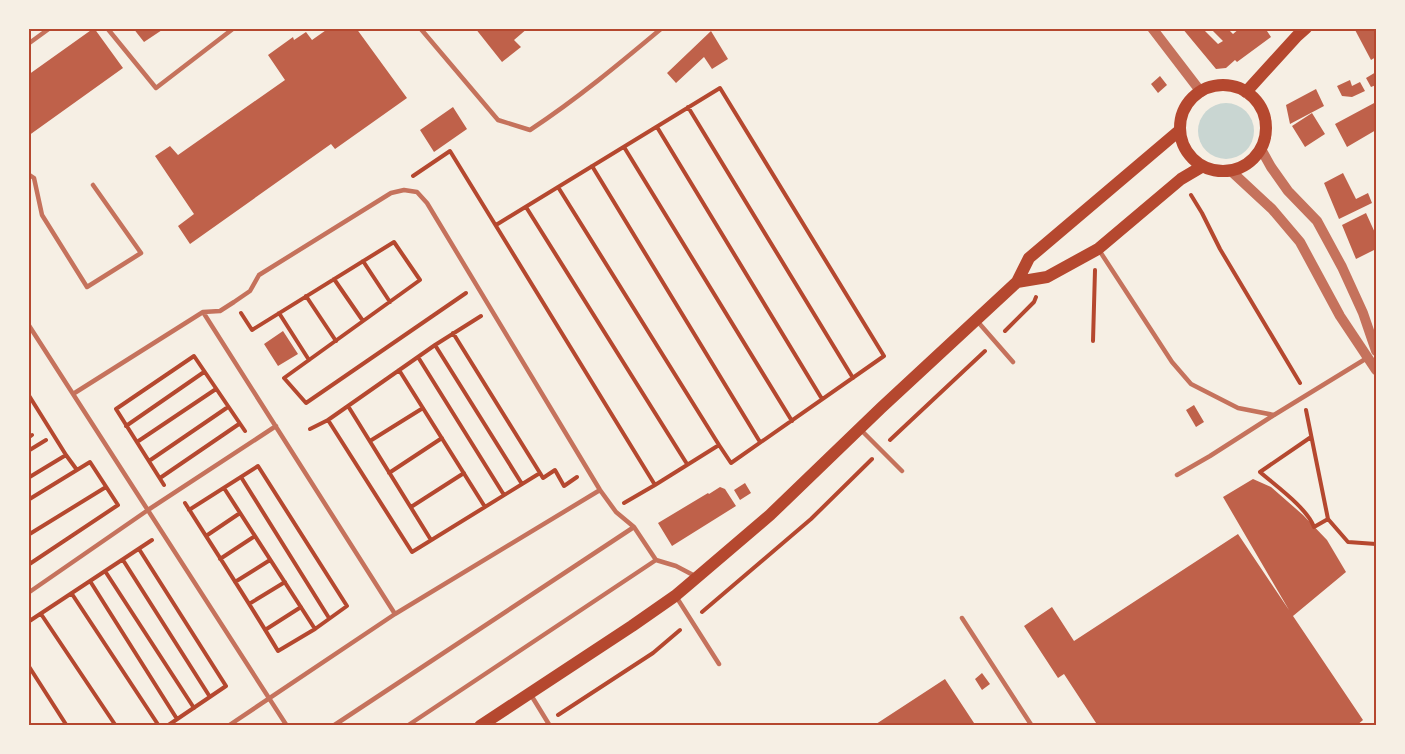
<svg xmlns="http://www.w3.org/2000/svg" width="1405" height="754" font-family="'PT Sans',sans-serif">
  <style>
    .water { fill: #c9d6d2 }
    .building { fill: #bf614a }
    .lines { fill: none; stroke-linecap: round; stroke-linejoin: round }
    .path { stroke: #b5482f; stroke-width: 4 }
    .service { stroke: #c5725c; stroke-width: 4.5 }
    .tertiary { stroke: #c5725c; stroke-width: 10 }
    .secondary { stroke: #b5482f; stroke-width: 12 }
    .neatline { fill: none; stroke: #b5482f; stroke-width: 2 }
  </style>
  <rect width="100%" height="100%" fill="#f6efe4"/>
  <path class="water" d="M1198 131a28 28 0 1 1 56 0a28 28 0 1 1-56 0Z"/>
  <path class="building" d="M94,28L123,68L28,136V75Z
    M133,28H165L144,42Z
    M329,28H356L407,98L335,149L331,144L190,244L178,226L194,214L155,156L170,146L178,155L285,80L268,55L293,37L294,40L306,32L312,40Z
    M475,28H528L514,40L521,47L502,62Z
    M1182,28H1202L1218,44L1223,41L1212,30L1213,28H1227L1233,34L1240,28H1265L1271,37L1237,62L1235,60L1226,68L1216,69Z
    M1354,28H1376V57L1371,60Z
    M711,31L728,59L712,69L704,57L676,83L667,73Z
    M1376,72V85L1371,87L1366,78Z
    M1160,76L1167,85L1158,93L1151,84Z
    M1350,80L1352,86L1360,82L1365,91L1352,97L1342,96L1337,86Z
    M1316,89L1324,106L1290,124L1286,105Z
    M1376,102V130L1347,147L1335,124Z
    M453,107L467,129L434,152L420,130Z
    M1312,113L1325,134L1305,147L1292,126Z
    M1343,173L1356,199L1368,193L1372,203L1339,219L1324,183Z
    M1366,213L1376,235V249L1356,259L1342,225Z
    M283,331L298,354L278,366L264,344Z
    M1194,405L1204,422L1196,427L1186,410Z
    M1253,479L1271,487L1303,515L1327,540L1346,572L1293,616L1363,720L1356,726H1098L1064,674L1058,678L1024,626L1052,607L1074,641L1238,534L1289,610L1223,497Z
    M745,483L751,493L740,500L734,490Z
    M720,487L725,489L736,506L672,546L658,523L708,493L709,494Z
    M982,673L990,684L982,690L975,679Z
    M945,679L976,726H873Z"/>
  <g class="lines">
    <path class="path" d="M688,107L853,378
      M657,127L822,399
      M624,147L792,421
      M592,166L760,442
      M413,176L450,151L655,485L719,445L731,463L884,356L720,88L496,225
      M558,187L719,445
      M1191,195L1202,213L1220,249L1300,383
      M526,207L687,464
      M363,261L390,302
      M334,279L363,321
      M306,296L336,341
      M241,313L252,330L394,242L420,280L284,378L306,403L466,293
      M279,313L309,360
      M1005,331L1034,302L1036,297
      M453,333L540,473L412,552L328,420L435,345L481,316
      M1093,341L1095,270
      M435,345L522,484
      M418,357L504,495
      M399,370L485,507
      M28,394L66,455L28,478
      M348,406L431,540
      M1306,410L1328,519L1348,542L1376,544
      M126,426L204,372
      M310,429L328,420
      M1311,437L1260,472C1276,486 1307,508 1314,527L1328,519
      M28,438L32,435
      M890,440L985,351
      M370,441L423,408
      M137,442L216,389
      M28,451L46,440
      M66,455L77,470
      M149,461L228,407
      M389,473L442,438
      M540,473L543,478L555,470L564,486L577,477
      M241,477L329,618
      M160,478L239,424
      M164,485L116,409L194,356L245,431
      M224,488L315,629
      M28,500L90,462L118,505L28,565
      M185,503C216,552 248,601 278,651L315,629L347,606L258,466L189,510
      M624,503L655,485
      M411,507L464,473
      M28,535L106,487
      M206,536L240,513
      M139,549L226,686L167,726
      M220,559L255,536
      M123,560L210,697
      M105,571L194,708
      M90,581L177,719
      M235,582L270,560
      M72,594L159,726
      M249,604L285,582
      M702,612L811,519L872,459
      M41,614L116,726
      M28,622L152,540
      M265,630L301,607
      M28,665L67,726
      M558,715L653,653L680,630"/>
    <path class="service" d="M107,28L156,88L234,28
      M420,28L498,120L530,130C577,99 619,64 662,28
      M28,44L50,28
      M28,174L34,178L42,215L87,287L141,253L93,185
      M1099,250L1172,362L1191,384L1238,408L1274,415
      M203,312L395,614
      M978,322L1013,362
      M28,324L73,394L203,312L220,311L234,302L250,291L259,275L391,193L404,190L417,192L427,203L600,490L616,512L634,527L656,560
      M73,394L287,726
      M861,430L902,471
      M1177,475L1210,456L1274,415L1367,358
      M656,560L676,566L695,576
      M28,593L148,510L276,426
      M677,598L719,664
      M962,618L1032,726
      M531,695L550,726
      M228,726L395,614L600,490
      M333,726L634,527
      M407,726L656,560"/>
    <path class="tertiary" d="M1152,28L1201,92
      M1261,149L1271,167L1288,191L1317,221L1342,267L1363,313L1376,351
      M1231,171L1272,209L1300,242L1340,316L1376,370"/>
    <path class="secondary" d="M1180 128a43 43 0 1 1 86 0a43 43 0 1 1-86 0Z
      M1246,92L1297,36L1306,28
      M1017,282L1047,277L1098,249L1181,179L1203,166
      M480,726L632,626L675,596L688,585L770,515L881,408L1017,282L1029,258L1180,130"/>
  </g>
  <rect width="1405" height="754" fill="none" stroke="#f6efe4" stroke-width="60"/>
  <rect x="30" y="30" width="1345" height="694" class="neatline"/>
</svg>
